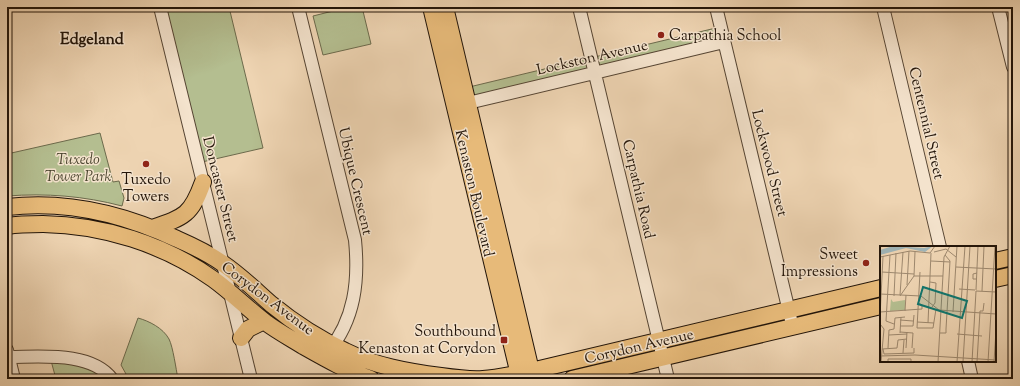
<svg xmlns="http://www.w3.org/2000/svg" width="1020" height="386" font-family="'Sorts Mill Goudy',serif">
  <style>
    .green { fill: #b4be90; stroke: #6c6a4c }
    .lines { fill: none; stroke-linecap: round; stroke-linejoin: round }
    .minor-casing { stroke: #564533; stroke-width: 14 }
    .major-casing { stroke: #231509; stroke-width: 18 }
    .minor { stroke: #f4e3cd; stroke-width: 12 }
    .major { stroke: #e7ba79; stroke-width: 16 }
    .poi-dot { fill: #8f2418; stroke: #f4e3cd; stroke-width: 1.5 }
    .labels { text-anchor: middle; stroke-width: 3; stroke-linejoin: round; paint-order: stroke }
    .poi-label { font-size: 15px; fill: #231509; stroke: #f4e3cd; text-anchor: end }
    .street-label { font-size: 15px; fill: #231509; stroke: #f4e3cd }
    .park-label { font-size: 15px; font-style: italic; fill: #4e4832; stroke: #f4e3cd }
    .neighbourhood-label { font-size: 16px; font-weight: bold; fill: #231509; stroke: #f4e3cd }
    .inset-road { fill: none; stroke: #9d886e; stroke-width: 1 }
    .view { fill: #0f766e; fill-opacity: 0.15; stroke: #0f766e; stroke-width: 2 }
    .inset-edge { fill: none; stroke: #231509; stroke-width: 2 }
  </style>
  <rect width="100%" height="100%" fill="#eed4b2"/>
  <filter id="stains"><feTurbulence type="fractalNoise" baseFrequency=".005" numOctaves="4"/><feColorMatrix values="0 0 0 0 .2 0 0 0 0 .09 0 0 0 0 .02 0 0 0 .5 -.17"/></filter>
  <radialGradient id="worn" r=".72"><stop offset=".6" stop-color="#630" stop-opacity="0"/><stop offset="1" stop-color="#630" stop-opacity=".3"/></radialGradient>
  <path class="green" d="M165,7H229L263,148L202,162Z
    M349,7H362L371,44L323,55L313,16Z
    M720,27L724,42L468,103L465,88Z
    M100,133L113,182L119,181L124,198L122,206C84,196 46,193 7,196V154Z
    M138,318C149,321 163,328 169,339C173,347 176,369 178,379H127L126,374L121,365Z
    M50,357H61L112,379H56Z"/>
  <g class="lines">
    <g class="minor-casing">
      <path id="minor" d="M160,7L251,379
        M298,7L355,240C359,281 355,319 328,352
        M579,7L668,379
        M716,7L793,328
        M883,7L940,247
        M998,7L1013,67
        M468,103L724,42
        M7,350L14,379
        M9,357C40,357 91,351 112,379
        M968,361L972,379"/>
    </g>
    <g class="major-casing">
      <path id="major" d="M431,7L520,379
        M445,7L533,379
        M7,207C66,200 124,214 177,239C193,246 208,253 222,263C240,275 255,290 271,304C293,322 319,339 345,351C375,366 408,372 441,376C455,378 469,380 483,379C499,378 515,374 531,371L881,288
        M7,226C19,224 31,224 43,224C103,225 164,244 213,279C231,292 247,308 265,322C277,331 290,338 303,346C326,359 347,371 371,379
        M152,228C185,217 191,215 203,182
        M995,261L1013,257
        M995,279L1013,275
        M241,338L248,329L264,321
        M572,379L881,306"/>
    </g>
    <use href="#minor" class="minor"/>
    <use href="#major" class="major"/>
  </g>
  <g class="poi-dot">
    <circle cx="661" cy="35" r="4"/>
    <circle cx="146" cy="164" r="4"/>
    <circle cx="866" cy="263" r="4"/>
    <rect x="500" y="336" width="8" height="8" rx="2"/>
  </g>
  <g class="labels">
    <g class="poi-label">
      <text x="669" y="40" text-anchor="start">Carpathia School</text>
      <text x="146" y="184" text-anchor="middle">Tuxedo<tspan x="146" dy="17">Towers</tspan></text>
      <text x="858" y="259">Sweet<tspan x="858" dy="17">Impressions</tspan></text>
      <text x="496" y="336">Southbound<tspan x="496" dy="17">Kenaston at Corydon</tspan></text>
    </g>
    <g class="street-label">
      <text transform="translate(592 57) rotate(-13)" y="5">Lockston Avenue</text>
      <text transform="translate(927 123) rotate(77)" y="5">Centennial Street</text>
      <text transform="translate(770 163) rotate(76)" y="5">Lockwood Street</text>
      <text transform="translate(356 181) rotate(77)" y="5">Ubique Crescent</text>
      <text transform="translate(221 189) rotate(76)" y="5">Doncaster Street</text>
      <text transform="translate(639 189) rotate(77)" y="5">Carpathia Road</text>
      <text transform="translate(475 193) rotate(77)" y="5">Kenaston Boulevard</text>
      <text transform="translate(268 298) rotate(37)" y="5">Corydon Avenue</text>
      <text transform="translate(639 346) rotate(-13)" y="5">Corydon Avenue</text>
    </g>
    <g class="park-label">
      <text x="78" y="164">Tuxedo<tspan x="78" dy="17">Tower Park</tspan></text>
    </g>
    <g class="neighbourhood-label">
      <text x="92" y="44">Edgeland</text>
    </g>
  </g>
  <g transform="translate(880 246)">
    <rect width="116" height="116" fill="#eed4b2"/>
    <path d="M11,53L13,56L25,54V64L10,65Z" fill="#b4be90"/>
    <path d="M13,0L44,2L53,0L45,6L26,2L0,9V4Z" fill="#9fb5b8"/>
    <path class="inset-road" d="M54,6L66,3L76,11M10,9L6,75L14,78M0,11L30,5L50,7L55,0M51,15L70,16M76,21L116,23M2,26L34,28M40,26L37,82H53L56,63M34,30L35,6M96,33H93V28L97,27M50,36L56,37L55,57L52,61M27,39L29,5M79,43L95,44M96,44L98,0M96,45L116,46M102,45L104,0M0,48L41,50L59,64L116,68M20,49L23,6M14,50L16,7M20,50L34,30H63M25,65L26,49M0,66L42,63V59L38,57M73,66L77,0M0,71L3,10M20,74L33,75M37,76L54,77M48,77L51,7M0,78L4,83L1,116M20,80H33L34,69M20,86L33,87L32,102M20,87L21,71M60,87H66V83L70,15L65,9M77,88L102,90M9,89L27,88M8,102L9,84L14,83L15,72L25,71M26,102L27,86M2,103L17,102L18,94L27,93M3,103L4,108L34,107V102M23,107L24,94M0,110L35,109L116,114M8,116V113H31V116M58,116L64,11L70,0M77,116L85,0M83,116L90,0M92,116L96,45M97,116L100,65H103L104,57M108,116L115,0M114,116L116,84"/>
    <path class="view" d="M43,41L87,55L82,72L38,58Z"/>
    <rect width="116" height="116" class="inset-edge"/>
  </g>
  <rect width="1020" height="386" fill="none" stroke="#eed4b2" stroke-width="24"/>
  <rect x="8" y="8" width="1004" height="370" fill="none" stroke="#231509" stroke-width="2"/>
  <rect x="12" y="12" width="996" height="362" fill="none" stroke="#231509"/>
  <rect width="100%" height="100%" filter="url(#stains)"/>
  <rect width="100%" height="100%" fill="url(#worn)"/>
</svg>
